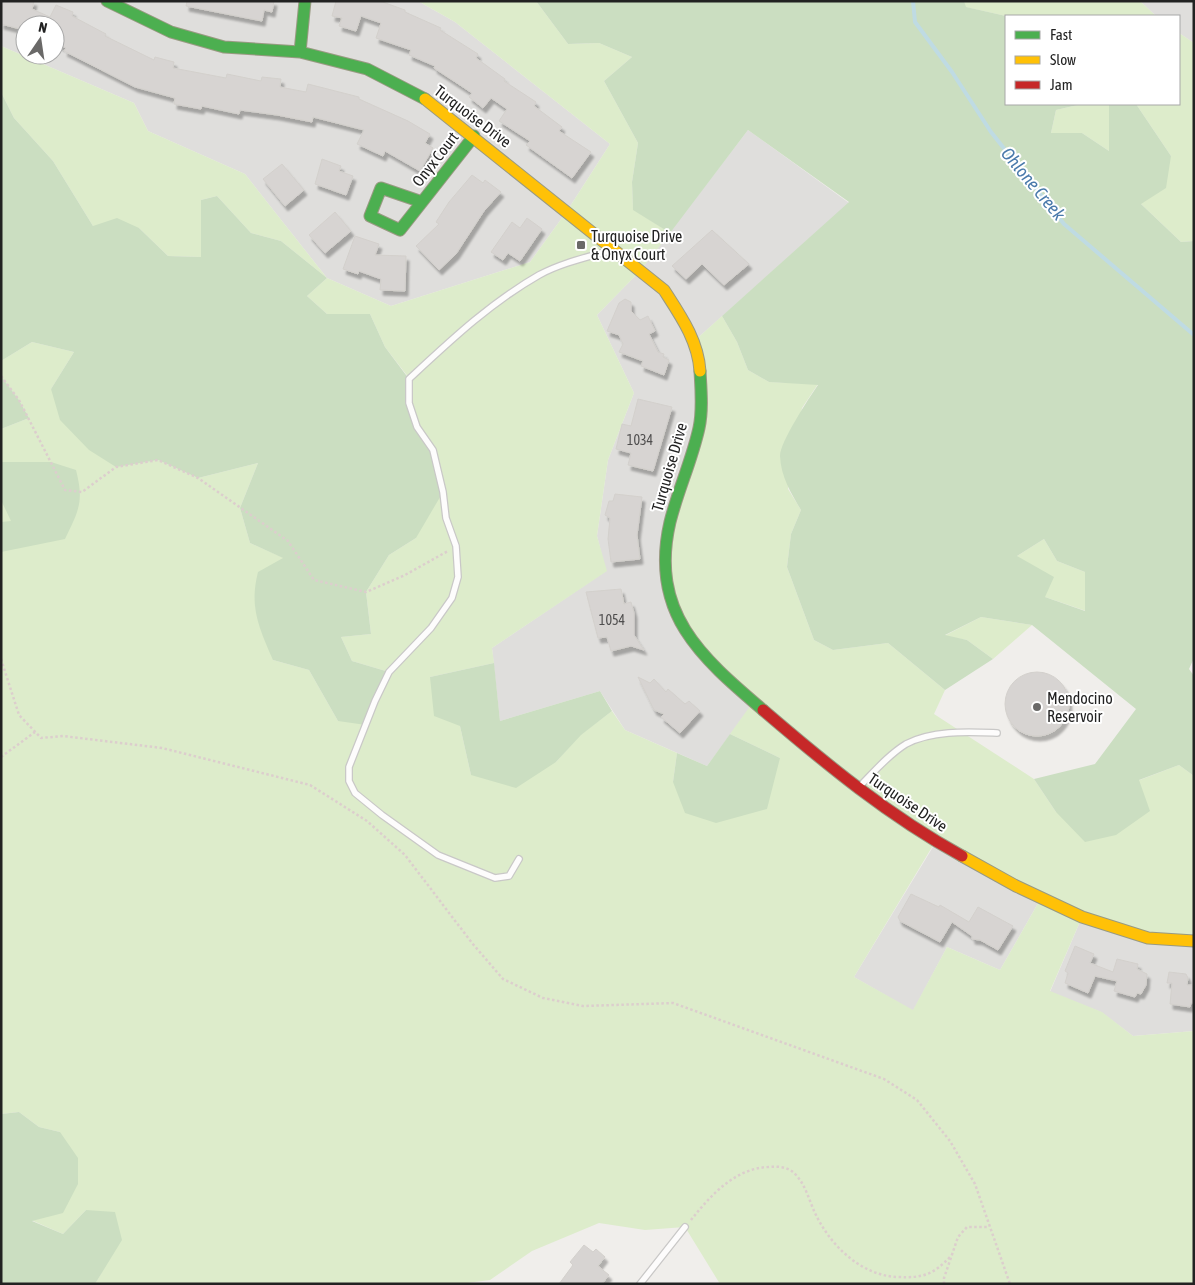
<svg xmlns="http://www.w3.org/2000/svg" width="1195" height="1285" font-family="'Asap Condensed',sans-serif">
  <style>
    .residential { fill: #dfdedc; fill-rule: evenodd }
    .grass { fill: #ddeccb; fill-rule: evenodd }
    .forest { fill: #cbdec1; fill-rule: evenodd }
    .lines { fill: none; stroke-linecap: round; stroke-linejoin: round }
    .stream { stroke: #bfdbe3; stroke-width: 4 }
    .building { fill: #d7d4d2; stroke: #d3d0cc; filter: url(#shadow) }
    .lane-casing { stroke: #c9c8c7; stroke-width: 8 }
    .fast-casing { stroke: #999a82; stroke-width: 13 }
    .slow-casing { stroke: #999a82; stroke-width: 13 }
    .jam-casing { stroke: #999a82; stroke-width: 13 }
    .path { stroke: #dccecd; stroke-width: 2.5; stroke-dasharray: 2.5 2.5; stroke-linecap: butt }
    .lane { stroke: #fdfcfc; stroke-width: 5.5 }
    .fast { stroke: #4caf50; stroke-width: 11 }
    .slow { stroke: #ffc107; stroke-width: 11 }
    .jam { stroke: #c62828; stroke-width: 11 }
    .poi-dot { fill: #6a6968; stroke: #fff; stroke-width: 2 }
    .labels { text-anchor: middle; stroke-width: 4; stroke-linejoin: round; paint-order: stroke }
    .number-label { font-size: 14px; fill: #4f4e4e }
    .street-label { font-size: 16px; fill: #222; stroke: #fff }
    .poi-label { font-size: 16px; fill: #222; stroke: #fff; text-anchor: start }
    .water-label { font-size: 18px; font-style: italic; fill: #4a7aab; stroke: #fff }
  </style>
  <defs>
    <filter id="shadow"><feDropShadow dx="3" dy="5" stdDeviation="1" flood-color="#0004"/></filter>
  </defs>
  <rect width="100%" height="100%" fill="#f0eeeb"/>
  <path class="residential" d="M1,1H418L455,22L610,144L567,211L530,262L391,306L327,278L245,174L148,131L134,103L1,46ZM25,25H55V55H25Z
    M1140,1H1194V43L1179,33V16H1156Z
    M748,130L849,203L692,343L754,702L707,766L625,730L600,691L500,721L492,648L606,571L597,536L608,460L634,393L597,315L640,271Z
    M936,842L1041,898L1000,970L947,947L913,1011L854,977Z
    M1082,917L1194,941V1031L1133,1036L1101,1012L1050,992Z"/>
  <path class="grass" d="M418,1H536L568,44L599,43L632,57L604,81L638,143L632,182L633,209L670,233L640,271L597,315L634,393L608,460L597,536L607,571L492,648L494,663L430,677L460,726L471,775L556,762L580,735L612,711L625,730L677,753L673,782L780,758L730,734L753,702L687,635L665,560L699,427L692,343L722,316L737,342L748,370L769,382L818,384L802,408L788,489L801,510L791,534L787,567L814,640L833,650L888,643L945,690L934,714L1034,779L1056,812L1179,765L1194,776V941L1082,917L1050,991L1102,1012L1133,1036L1194,1031V1284H720L685,1227L645,1230L599,1223L532,1251L490,1280L459,1284H95L102,1272L86,1210L63,1234L31,1220L60,1132L39,1127L19,1112L1,1114V429L29,418L19,400L1,376V361L32,342L74,352L51,389L116,466L158,460L198,478L258,463L240,508L250,543L284,558L273,660L309,670L338,721L389,672L352,661L341,637L371,634L366,592L389,555L416,538L417,427L409,403V378L385,347L370,314H327L307,296L327,278L281,241L251,233L217,196L201,200V257L168,256L139,228L93,226L53,161L14,118L1,92V46L134,103L148,131L245,174L327,278L391,306L530,262L567,211L610,144L455,22ZM935,842L1041,898L1000,970L947,947L913,1010L854,977Z
    M964,1H1140L1156,16H1006L965,7Z
    M1179,33L1194,43V241L1181,242L1140,203L1171,156L1136,104H1179Z
    M1082,104H1109V151L1082,133H1051L1056,110Z
    M1044,539L1057,561L1085,572L1086,611L1045,597L1017,556Z
    M981,617L1032,625L993,659L967,640L944,636Z"/>
  <path class="forest" d="M536,1H964L966,7L1006,16V104H1082L1056,110L1051,133H1082L1109,151V104H1136L1171,156L1166,188L1141,204L1181,242L1194,241V658L1189,669L1194,676V776L1179,765L1139,780L1150,811L1116,835L1085,842L1056,812L1034,779L1095,764L1136,709L1032,625L981,617L945,635L967,640L993,659L945,690L888,643L833,650L814,640L787,567L791,534L801,510C791,493 781,477 780,456C780,442 809,398 818,385L769,382L748,370L737,342L722,316L849,202L748,130L670,233L633,210L632,182L638,143L604,81L632,57L599,43L568,44ZM1044,539L1057,561L1085,572V611L1045,597L1054,577L1017,556Z
    M1,92L14,118L53,161L93,226L117,218L139,228L168,256L201,257V200L217,196L251,233L281,241L327,278L307,296L327,314H370L385,347L409,379V403L417,427L433,450L443,492L416,538L389,555L366,592L371,634L341,637L352,661L389,672L366,725L338,721L309,670L273,660C259,628 249,607 258,572L283,558L250,543L240,508L258,463L198,478L158,460L116,467L89,450L60,420L51,389L74,352L32,342L1,361Z
    M1,376L19,400L29,418L1,429Z
    M1,462H51L76,470C84,502 79,510 65,539L1,552V522L11,521L1,500Z
    M494,663L500,721L600,691L612,711L581,735L556,762L516,788L471,775L460,726L434,716L430,677Z
    M730,734L780,758L767,809L716,823L685,813L673,782L677,753L707,766Z
    M19,1112L39,1127L60,1132L78,1158V1184L63,1213L32,1221L63,1234L86,1210L115,1212L122,1240L95,1284H1V1114Z"/>
  <g class="lines">
    <path class="stream" d="M913,1L915,22L952,72L991,132L1064,224L1194,335"/>
  </g>
  <path class="building" d="M3,1H34L32,9L50,17L56,5L73,12L72,16L106,34L105,36L154,60L155,57L174,62L173,68L226,78L227,74L261,81L262,77L281,79L280,87L306,92L308,84L359,97V99L408,121L430,134L425,143L433,148L420,171L385,151L383,156L357,144L364,130L313,117L312,122L277,115L240,110L239,114L202,106L201,109L174,104L175,98L135,87L64,51L66,48L55,43V25H25L24,30L1,24Z
    M187,1H274L272,12L264,10L262,21L186,6Z
    M336,1H380L405,10V12L441,28L440,30L478,54L476,58L505,79L504,81L536,102L534,106L562,127L559,131L591,152L572,178L526,145L530,141L499,121L507,109L491,98L483,108L469,97L472,93L434,68L435,66L409,55L411,50L376,38L381,23L361,16L356,31L339,26L342,18L332,16Z
    M322,159L341,166L339,171L353,176L346,195L315,184Z
    M282,164L304,190L285,206L263,179Z
    M472,175L483,183L485,180L501,192L484,211L456,254L439,270L416,246L439,224L436,222L449,202Z
    M335,212L351,231L325,253L309,235Z
    M527,218L542,229L520,261L508,253L503,260L491,252L512,222L520,228Z
    M712,230L749,264L724,285L702,264L686,279L672,266Z
    M355,236L379,244L375,255L406,256L405,291L380,290L381,279L359,271L358,274L343,269Z
    M625,299L631,302V311L640,320L648,316L655,331L649,334L658,352L664,354L663,357L669,360L664,375L641,366L643,361L619,352L623,344L619,335L607,331L619,303Z
    M638,399L672,407L653,471L628,465L631,453L616,449L622,424L631,426Z
    M615,494L642,497L637,535L640,559L611,562L608,539L610,518L605,515L609,501H613Z
    M621,589L624,604L631,602L634,613V635L644,650L631,646L611,651L607,637L598,638L586,592Z
    M1005 704a32 32 0 1 1 64 0a32 32 0 1 1-64 0Z
    M638,677L650,683L654,679L666,692L668,689L685,704L689,701L700,711L680,733L661,717L664,714L654,710Z
    M911,894L939,907L940,905L969,922L978,907L1013,926L998,950L980,940L972,939V936L952,922L940,942L900,921L898,917Z
    M1075,946L1094,954L1090,963L1113,972L1117,959L1138,964L1137,969L1147,974L1146,985L1141,994L1137,993L1135,997L1114,991L1117,981L1095,976L1088,993L1065,983L1068,973L1065,971Z
    M1169,972L1186,974L1188,978L1187,985H1194V1003H1191L1190,1007L1170,1004L1172,983H1167Z
    M584,1245L593,1252L596,1249L605,1257L598,1266L609,1275L602,1284H559L573,1265L570,1262Z"/>
  <g class="lines">
    <g class="lane-casing">
      <path id="lane" d="M858,788C873,773 888,755 906,744C933,730 968,732 997,733
        M519,859L509,876L495,878L438,855L382,815L355,793L349,781V767L375,701L389,672L431,628L452,598L458,577L456,546L446,518L443,492L433,450L417,427L409,403V379C450,341 490,303 539,275C561,263 588,257 612,250
        M640,1284L685,1227"/>
    </g>
    <g class="fast-casing">
      <path id="fast" d="M107,1L171,32L224,47L300,52L367,69L425,99
        M300,52L305,1
        M422,202L381,188L370,216L400,230L474,136
        M700,371C701,389 703,410 699,428C692,460 678,490 670,522C649,613 701,657 763,710"/>
    </g>
    <g class="slow-casing">
      <path id="slow" d="M425,99L664,290C680,315 698,340 700,371
        M962,856L1016,886L1082,917L1148,938L1194,941"/>
    </g>
    <g class="jam-casing">
      <path id="jam" d="M763,710C826,764 889,816 962,856"/>
    </g>
    <path class="path" d="M1,376L19,400L65,490L82,492L116,467L158,460L198,478L288,541L314,580L366,592L405,575L448,551
      M1,659L19,715L41,738L63,736L162,748L310,785L367,821L405,855L472,943L503,979L543,998L583,1006L673,1003L884,1079L917,1100L950,1141L975,1184L1010,1284
      M1,757L35,732
      M691,1220C711,1195 735,1168 769,1167C778,1166 788,1167 794,1173C805,1183 809,1200 815,1213C830,1245 861,1276 898,1277C923,1278 933,1275 951,1256
      M944,1284V1278L958,1237L967,1227H989"/>
    <use href="#lane" class="lane"/>
    <use href="#fast" class="fast"/>
    <use href="#slow" class="slow"/>
    <use href="#jam" class="jam"/>
  </g>
  <g class="poi-dot">
    <rect x="576" y="240" width="10" height="10" rx="2.5"/>
    <circle cx="1037" cy="707" r="5"/>
  </g>
  <g class="labels">
    <g class="number-label">
      <text x="640" y="445">1034</text>
      <text x="612" y="625">1054</text>
    </g>
    <g class="street-label">
      <text transform="translate(473 116) rotate(37)" y="6">Turquoise Drive</text>
      <text transform="translate(435 159) rotate(-52)" y="6">Onyx Court</text>
      <text transform="translate(669 467) rotate(-74)" y="6">Turquoise Drive</text>
      <text transform="translate(908 802) rotate(34)" y="6">Turquoise Drive</text>
    </g>
    <g class="poi-label">
      <text x="591" y="242">Turquoise Drive<tspan x="591" dy="18">&amp; Onyx Court</tspan></text>
      <text x="1047" y="704">Mendocino<tspan x="1047" dy="18">Reservoir</tspan></text>
    </g>
    <g class="water-label">
      <text transform="translate(1033 184) rotate(50)" y="6">Ohlone Creek</text>
    </g>
  </g>
  <rect width="1195" height="1285" fill="none" stroke="#222222" stroke-width="5"/>
  <rect x="1005" y="15" width="175" height="90" fill="#ffffff" stroke="#a7a7a7"/>
  <rect x="1015" y="31" width="25" height="8" fill="#4caf50" stroke="#a7a7a7"/>
  <text x="1050" y="40" font-size="15" fill="#222222">Fast</text>
  <rect x="1015" y="56" width="25" height="8" fill="#ffc107" stroke="#a7a7a7"/>
  <text x="1050" y="65" font-size="15" fill="#222222">Slow</text>
  <rect x="1015" y="81" width="25" height="8" fill="#c62828" stroke="#a7a7a7"/>
  <text x="1050" y="90" font-size="15" fill="#222222">Jam</text>
  <g transform="translate(40 40) rotate(13)"><circle r="24" fill="#ffffff" stroke="#a7a7a7"/>
  <path d="M0-4L9 19L0 12L-9 19Z" fill="#6a6968"/>
  <text y="-8" font-size="14" font-weight="bold" text-anchor="middle" fill="#222222">N</text>
  </g>
</svg>
